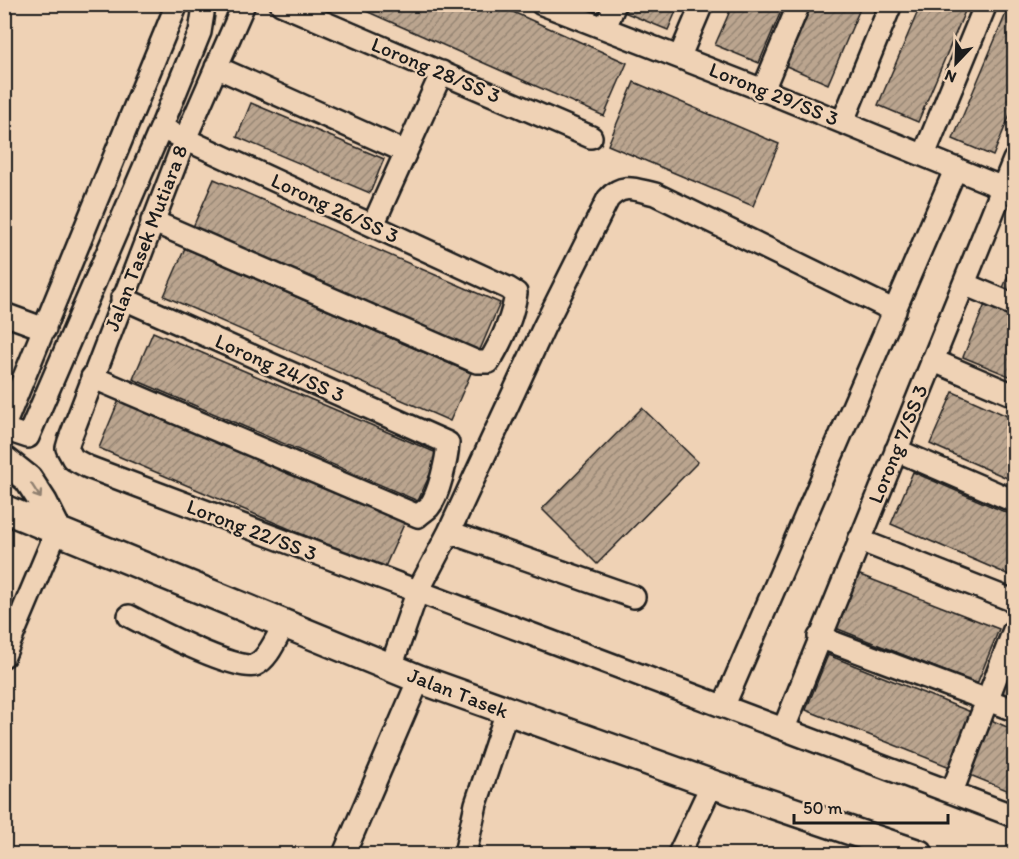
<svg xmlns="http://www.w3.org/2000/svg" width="1019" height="859" font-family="Itim,sans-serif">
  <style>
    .building { fill: url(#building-hatch); stroke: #1c1c1c; stroke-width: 1.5 }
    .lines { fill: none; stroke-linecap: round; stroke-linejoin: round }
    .minor-casing { stroke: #1c1c1c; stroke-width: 26 }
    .major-casing { stroke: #1c1c1c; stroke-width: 32 }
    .minor { stroke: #efd2b5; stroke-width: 21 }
    .major { stroke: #efd2b5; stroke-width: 27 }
    .oneway { stroke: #908070 }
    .labels { text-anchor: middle; stroke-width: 4.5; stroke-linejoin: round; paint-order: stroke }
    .street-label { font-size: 21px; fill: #1c1c1c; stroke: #efd2b5 }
  </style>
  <defs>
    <pattern id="building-hatch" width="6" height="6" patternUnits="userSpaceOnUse" patternTransform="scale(1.5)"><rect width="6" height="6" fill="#bba58f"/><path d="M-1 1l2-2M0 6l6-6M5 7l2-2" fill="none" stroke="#978674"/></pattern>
  </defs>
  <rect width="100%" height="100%" fill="#efd2b5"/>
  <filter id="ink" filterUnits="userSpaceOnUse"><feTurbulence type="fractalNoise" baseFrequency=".0167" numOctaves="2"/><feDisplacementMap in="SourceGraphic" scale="12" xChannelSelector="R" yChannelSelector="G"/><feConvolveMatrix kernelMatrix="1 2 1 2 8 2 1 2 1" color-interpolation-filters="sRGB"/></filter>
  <g filter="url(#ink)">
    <path class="building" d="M350,4H495L627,63L604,116Z
      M627,4H679L668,30L624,12Z
      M733,4H784L759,63L715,45Z
      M810,4H862L828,84L784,65Z
      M921,4H968L918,122L878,105Z
      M1010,4H1014V105L993,156L953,139Z
      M634,82L779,144L753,206L608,145Z
      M251,103L384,159L370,193L237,137Z
      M214,179L500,303L479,352L193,227Z
      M185,248L471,373L450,421L164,296Z
      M1014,261V293L1003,288Z
      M986,302L1014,313V378L963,357Z
      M153,332L439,454L418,501L133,379Z
      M953,392L1014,419V481L930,444Z
      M119,400L405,522L384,569L99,448Z
      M642,408L698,462L597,564L542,509Z
      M913,472L1014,516V577L891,524Z
      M855,573L999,629L977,684L833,627Z
      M828,655L971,712L950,767L806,710Z
      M1014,657V699L1000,693Z
      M991,720L1014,730V793L970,775Z"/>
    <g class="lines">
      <g class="minor-casing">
        <path id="minor" d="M244,4L185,139L69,441L67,448L73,459L88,467C396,585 706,698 1014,816
          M281,4L591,137
          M542,4L763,90L1003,188
          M605,28L615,4
          M680,56L702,4
          M216,67L406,152
          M763,90L799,4
          M843,121L891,4
          M924,155L986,4
          M152,221L477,362H489C502,341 513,317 516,293L508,288L161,128
          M373,225L442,72
          M964,284L1014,305
          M4,314L45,329
          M932,360L1014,395
          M92,377L418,516C421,513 426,510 429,507C439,495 447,459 448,443L122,298
          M4,426L177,4
          M4,429L28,437L161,128L200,32L203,13L201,4
          M896,450L1014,501
          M449,532L634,597
          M859,540L1014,601
          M129,616C148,626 238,673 255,665C269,659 277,636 285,623
          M819,637L1014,710
          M4,656L57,530
          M391,667L417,593L449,532L544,327L608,199C623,182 636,190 655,194L895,311
          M724,705L956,168
          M784,728L1014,160
          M952,792L1014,630
          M344,854L419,679
          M465,854L476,804L507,711
          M679,854L712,784"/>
      </g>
      <g class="major-casing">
        <path id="major" d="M4,460L28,479L43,502L57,530
          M4,509L419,679L712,784L919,854"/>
      </g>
      <use href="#minor" class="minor"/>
      <use href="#major" class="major"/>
    </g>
    <defs><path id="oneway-shaft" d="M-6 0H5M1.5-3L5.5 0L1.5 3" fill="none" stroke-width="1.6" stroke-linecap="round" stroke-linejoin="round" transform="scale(1.5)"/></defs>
    <use class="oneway" href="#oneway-shaft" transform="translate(36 491) rotate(57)"/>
  </g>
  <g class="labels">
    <g class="street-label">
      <text transform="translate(436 70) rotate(23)" y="7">Lorong 28/SS 3</text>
      <text transform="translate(774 94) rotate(22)" y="7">Lorong 29/SS 3</text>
      <text transform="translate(335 208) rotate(25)" y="7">Lorong 26/SS 3</text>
      <text transform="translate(146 238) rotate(-69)" y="7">Jalan Tasek Mutiara 8</text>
      <text transform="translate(280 368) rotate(24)" y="7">Lorong 24/SS 3</text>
      <text transform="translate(898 444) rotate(-68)" y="7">Lorong 7/SS 3</text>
      <text transform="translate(252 530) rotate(21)" y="7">Lorong 22/SS 3</text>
      <text transform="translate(458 693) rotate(21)" y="7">Jalan Tasek</text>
    </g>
  </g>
  <rect width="1019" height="859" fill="none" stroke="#efd2b5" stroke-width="24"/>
  <rect x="12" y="12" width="995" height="835" fill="none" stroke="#1c1c1c" stroke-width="2" filter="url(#ink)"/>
  <g transform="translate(956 63) rotate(203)" stroke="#efd2b5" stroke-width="4.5" paint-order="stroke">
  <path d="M0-4.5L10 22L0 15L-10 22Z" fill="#1c1c1c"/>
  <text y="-9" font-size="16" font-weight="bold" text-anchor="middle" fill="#1c1c1c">N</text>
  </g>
  <path d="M794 814v9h154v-9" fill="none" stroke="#1c1c1c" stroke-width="3"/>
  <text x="803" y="814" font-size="18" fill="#1c1c1c" stroke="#efd2b5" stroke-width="4.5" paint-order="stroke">50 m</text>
</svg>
